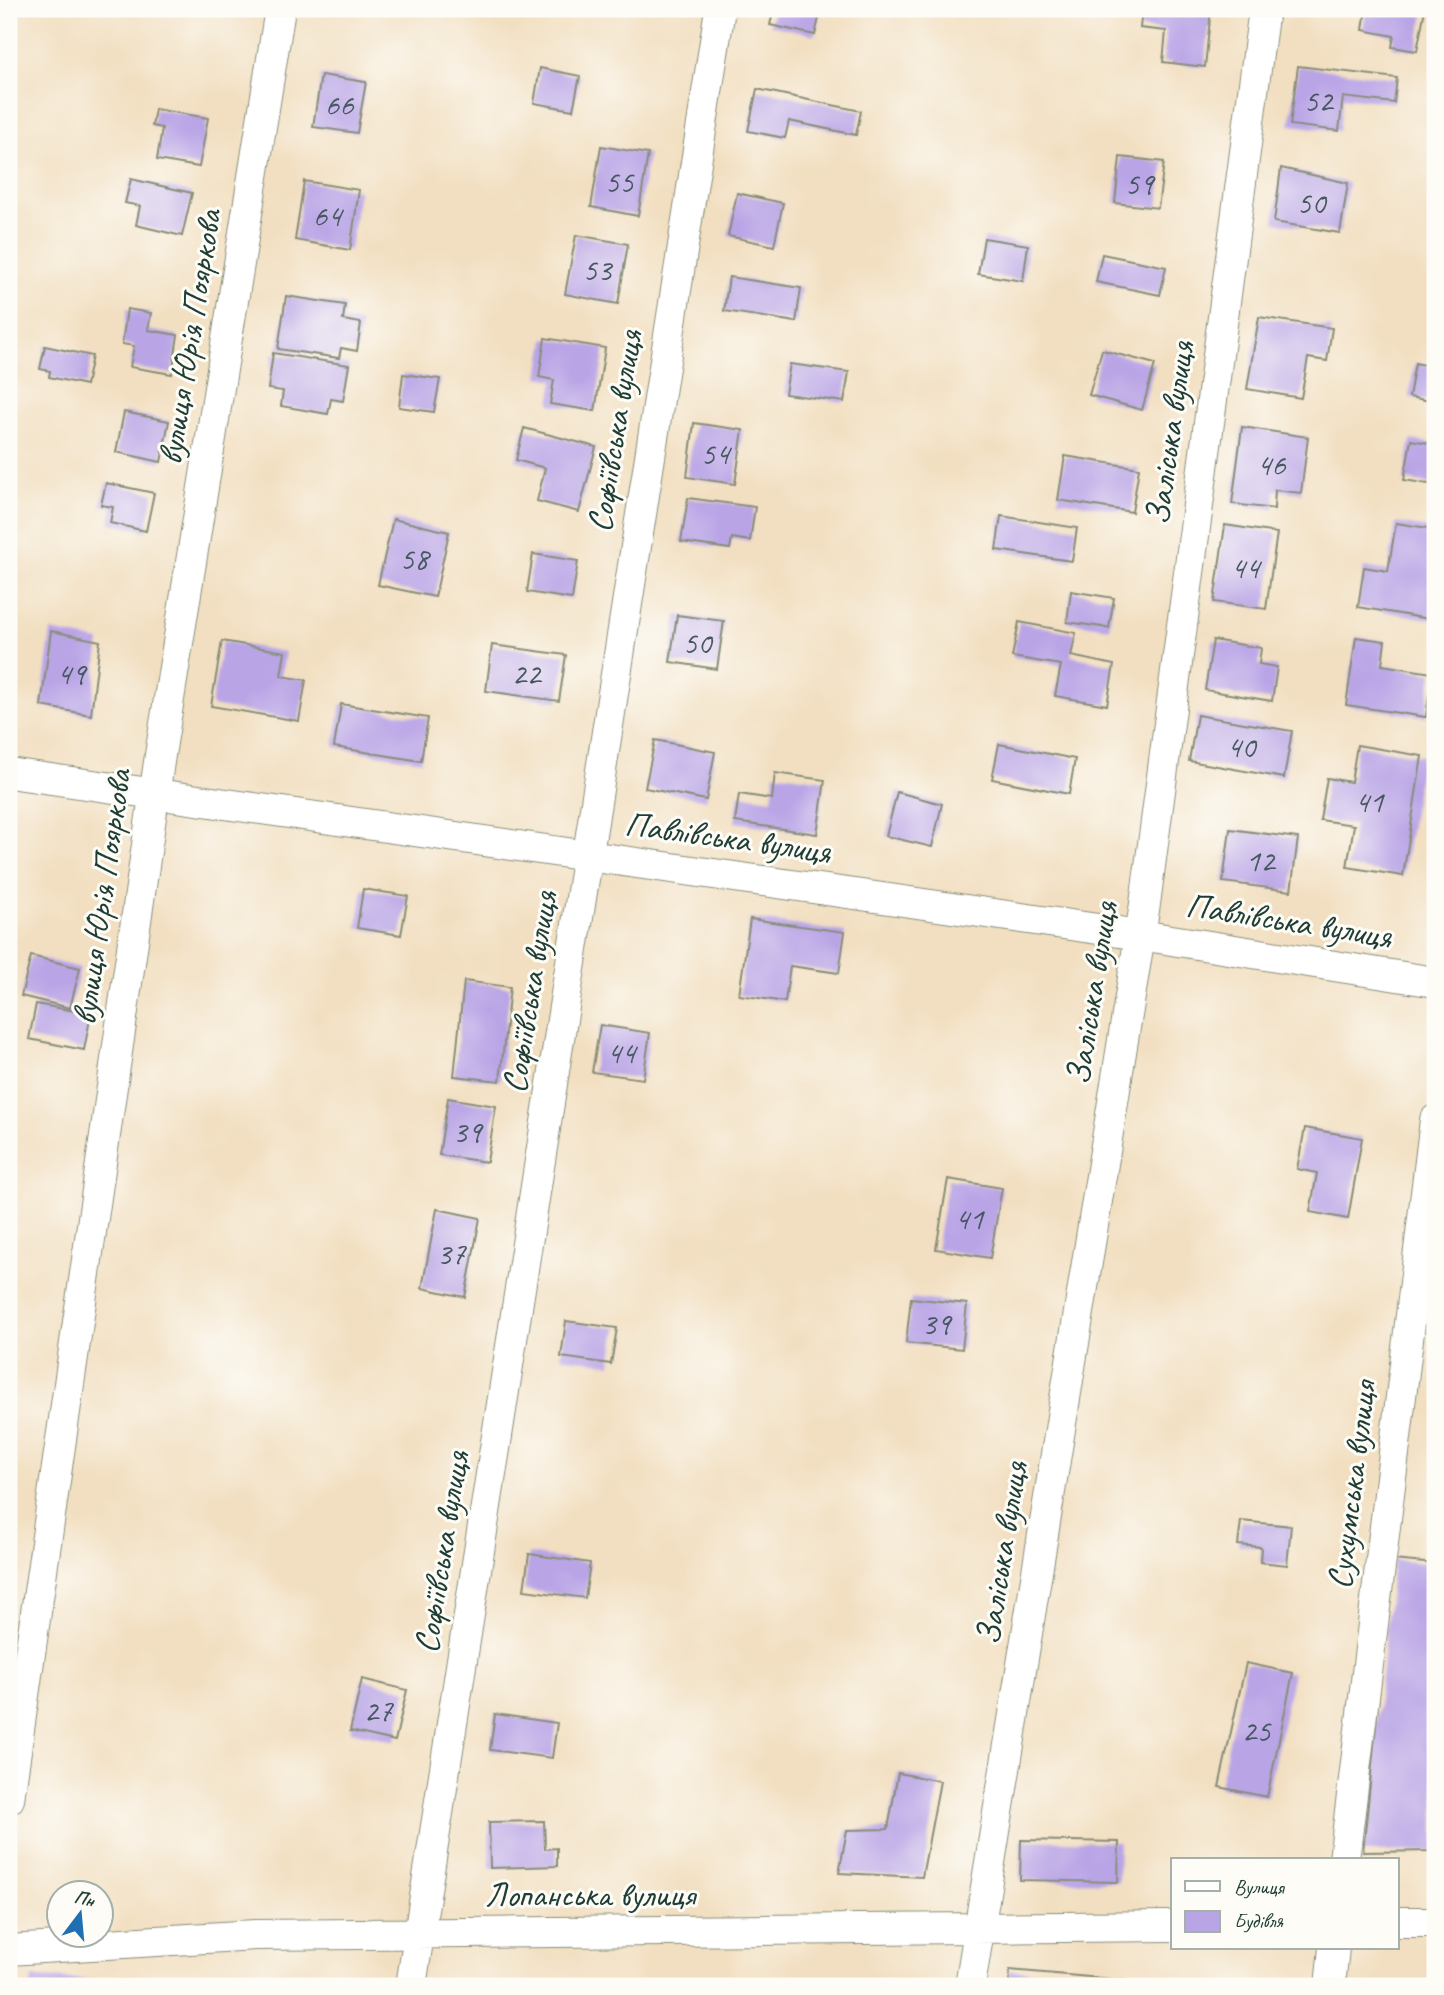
<svg xmlns="http://www.w3.org/2000/svg" width="1444" height="1995" font-family="Caveat,sans-serif">
  <style>
    .building { fill: #b9a4e6 }
    .lines { fill: none; stroke-linecap: round; stroke-linejoin: round }
    .street-casing { stroke: #888e7a; stroke-width: 32 }
    .street { stroke: #fff; stroke-width: 30 }
    .labels { text-anchor: middle; stroke-width: 6; stroke-linejoin: round; paint-order: stroke }
    .number-label { font-size: 32px; fill: #465760 }
    .street-label { font-size: 35px; fill: #1f3d34; stroke: #fdfcf7 }
  </style>
  <rect width="100%" height="100%" fill="#fdfcf7"/>
  <filter id="ink" filterUnits="userSpaceOnUse"><feTurbulence type="fractalNoise" baseFrequency=".0143" numOctaves="2"/><feDisplacementMap in="SourceGraphic" scale="14" xChannelSelector="R" yChannelSelector="G"/><feConvolveMatrix kernelMatrix="1 2 1 2 8 2 1 2 1" color-interpolation-filters="sRGB"/></filter>
  <filter id="wash" filterUnits="userSpaceOnUse"><feTurbulence type="fractalNoise" baseFrequency=".00686" numOctaves="4" result="noise"/><feDisplacementMap in="SourceGraphic" scale="28" xChannelSelector="R" yChannelSelector="G"/><feGaussianBlur stdDeviation="1.57" result="paint"/><feColorMatrix in="noise" values="0 0 0 0 0 0 0 0 0 0 0 0 0 0 0 0 0 1.4 0 .05"/><feComposite in="paint" operator="in"/></filter>
  <g filter="url(#wash)">
    <rect width="100%" height="100%" fill="#f2dfc1"/>
    <g id="blocks">
      <path class="building" d="M774,9H821L815,35L770,25Z
        M1142,9H1211L1205,67L1163,62L1166,31L1140,28Z
        M1366,9H1425L1417,51L1392,47L1394,36L1363,30Z
        M1298,66L1397,78L1394,103L1343,97L1339,131L1290,125Z
        M540,68L580,76L573,110L534,103Z
        M321,75L366,82L357,133L313,127Z
        M757,89L861,111L856,135L789,121L785,138L748,131Z
        M155,109L208,118L199,167L157,160L162,128L152,126Z
        M601,146L648,154L638,216L591,207Z
        M1120,157L1164,162L1158,208L1115,203Z
        M1281,168L1348,183L1340,233L1274,222Z
        M131,179L192,193L182,236L136,225L140,206L125,203Z
        M304,181L359,190L350,250L295,240Z
        M737,193L783,203L774,246L728,236Z
        M576,235L628,244L618,304L565,294Z
        M984,238L1028,245L1023,281L978,274Z
        M1102,254L1166,267L1160,295L1096,282Z
        M729,277L801,288L796,322L724,311Z
        M286,296L345,305L343,320L361,323L357,351L341,348L339,358L278,349Z
        M127,309L151,313L148,330L178,335L172,374L130,367L134,346L122,344Z
        M1259,317L1332,328L1327,361L1308,358L1301,398L1247,389Z
        M545,338L605,348L595,411L550,404L554,380L539,377Z
        M45,346L92,356L86,385L49,377L50,371L40,369Z
        M1102,350L1155,364L1142,410L1089,395Z
        M273,353L349,365L343,401L331,399L328,414L281,406L283,391L268,389Z
        M1415,363L1435,367V402L1409,397Z
        M790,364L849,372L844,402L785,394Z
        M403,374L440,379L434,412L399,407Z
        M124,412L169,421L161,462L116,452Z
        M694,423L743,430L735,484L687,477Z
        M1242,427L1308,437L1301,493L1275,490L1274,509L1232,504Z
        M524,428L596,447L579,512L537,501L545,468L516,460Z
        M1411,440L1435,444V485L1404,480Z
        M1065,456L1139,468L1132,512L1058,500Z
        M106,483L154,493L146,531L110,523L113,507L101,505Z
        M688,498L755,507L750,541L732,538L730,549L681,542Z
        M1001,516L1077,528L1072,561L996,550Z
        M393,519L449,532L435,597L378,585Z
        M1396,523L1435,529V620L1358,607L1364,567L1388,571Z
        M1225,525L1277,533L1266,609L1214,602Z
        M533,554L578,561L572,599L527,592Z
        M1071,591L1114,598L1109,628L1067,622Z
        M677,615L724,621L717,669L670,662Z
        M1019,622L1076,633L1071,656L1114,665L1107,705L1055,696L1061,665L1012,657Z
        M51,631L100,641L91,715L41,706Z
        M1356,637L1385,641L1382,665L1432,673L1426,717L1346,705Z
        M1213,640L1261,648L1259,664L1277,667L1272,701L1205,690Z
        M222,641L285,652L281,676L306,680L299,721L211,706Z
        M492,645L566,655L559,701L486,691Z
        M341,704L428,718L421,761L334,747Z
        M1197,715L1292,731L1284,778L1189,761Z
        M655,740L715,752L706,800L645,788Z
        M999,744L1075,759L1069,794L992,779Z
        M1357,745L1422,756L1403,876L1347,867L1354,825L1320,820L1327,778L1351,782Z
        M775,773L825,780L817,834L735,822L739,794L772,799Z
        M897,792L942,804L932,847L886,836Z
        M1230,829L1298,838L1291,891L1223,882Z
        M363,889L408,896L401,935L357,928Z
        M750,919L845,932L839,973L790,966L785,1002L739,995Z
        M31,956L80,968L70,1008L21,996Z
        M464,981L510,987L500,1081L454,1076Z
        M36,1004L91,1014L84,1050L29,1039Z
        M600,1025L650,1033L643,1079L592,1072Z
        M448,1098L496,1106L487,1162L439,1155Z
        M1305,1128L1362,1138L1348,1219L1310,1212L1317,1173L1297,1169Z
        M948,1179L1002,1188L990,1258L936,1249Z
        M437,1209L480,1218L465,1297L422,1288Z
        M911,1298L967,1304L962,1349L906,1343Z
        M566,1321L617,1328L611,1364L561,1357Z
        M1241,1521L1291,1526L1287,1565L1260,1562L1261,1547L1238,1545Z
        M529,1554L590,1563L585,1598L524,1590Z
        M1393,1560L1435,1564V1851L1363,1852Z
        M1246,1663L1293,1673L1267,1797L1219,1787Z
        M362,1679L407,1690L395,1741L350,1731Z
        M495,1714L557,1723L552,1758L490,1750Z
        M898,1773L940,1781L922,1877L839,1873L847,1830L888,1829Z
        M544,1821L545,1849L557,1848V1866L490,1868L489,1822Z
        M1021,1840L1119,1842L1118,1882L1020,1880Z
        M1010,1970L1157,1983V1986H1009Z
        M32,1978L145,1981V1986H31Z"/>
    </g>
  </g>
  <g filter="url(#ink)">
    <use href="#blocks" fill-opacity="0" stroke="#888e7a" stroke-width="2"/>
    <g class="lines">
      <g class="street-casing">
        <path id="street" d="M9,773L1140,935L1435,982
          M9,1799L160,755L280,9
          M1344,1860L1435,1120
          M1397,1922H1435
          M9,1950L255,1935L1173,1926
          M411,1986L720,9
          M970,1986L1145,904L1264,9
          M1330,1986L1334,1948"/>
      </g>
      <use href="#street" class="street"/>
    </g>
  </g>
  <g class="labels">
    <g class="number-label">
      <text x="1318" y="111">52</text>
      <text x="339" y="115">66</text>
      <text x="619" y="192">55</text>
      <text x="1139" y="194">59</text>
      <text x="1311" y="213">50</text>
      <text x="327" y="226">64</text>
      <text x="597" y="280">53</text>
      <text x="715" y="464">54</text>
      <text x="1271" y="475">46</text>
      <text x="414" y="569">58</text>
      <text x="1245" y="578">44</text>
      <text x="697" y="653">50</text>
      <text x="71" y="684">49</text>
      <text x="526" y="684">22</text>
      <text x="1241" y="757">40</text>
      <text x="1369" y="812">41</text>
      <text x="1260" y="871">12</text>
      <text x="621" y="1063">44</text>
      <text x="467" y="1142">39</text>
      <text x="969" y="1229">41</text>
      <text x="451" y="1264">37</text>
      <text x="936" y="1334">39</text>
      <text x="378" y="1721">27</text>
      <text x="1256" y="1741">25</text>
    </g>
    <g class="street-label">
      <text transform="translate(189 337) rotate(-81)" y="12">вулиця Юрія Пояркова</text>
      <text transform="translate(614 431) rotate(-81)" y="12">Софіївська вулиця</text>
      <text transform="translate(1169 433) rotate(-82)" y="12">Заліська вулиця</text>
      <text transform="translate(728 837) rotate(8)" y="12">Павлівська вулиця</text>
      <text transform="translate(101 897) rotate(-82)" y="12">вулиця Юрія Пояркова</text>
      <text transform="translate(1289 920) rotate(9)" y="12">Павлівська вулиця</text>
      <text transform="translate(529 992) rotate(-81)" y="12">Софіївська вулиця</text>
      <text transform="translate(1091 993) rotate(-81)" y="12">Заліська вулиця</text>
      <text transform="translate(1351 1485) rotate(-83)" y="12">Сухумська вулиця</text>
      <text transform="translate(441 1552) rotate(-81)" y="12">Софіївська вулиця</text>
      <text transform="translate(1001 1553) rotate(-81)" y="12">Заліська вулиця</text>
      <text x="590" y="1906">Лопанська вулиця</text>
    </g>
  </g>
  <rect width="1444" height="1995" fill="none" stroke="#fdfcf7" stroke-width="35"/>
  <rect x="1171" y="1858" width="228" height="91" fill="#fdfcf7" stroke="#a4b0a9" stroke-width="2"/>
  <rect x="1185" y="1881" width="35" height="10" fill="#ffffff" stroke="#a4b0a9" stroke-width="2"/>
  <text x="1234" y="1894" font-size="21" fill="#1f3d34">Вулиця</text>
  <rect x="1185" y="1911" width="35" height="21" fill="#b9a4e6" stroke="#a4b0a9" stroke-width="2"/>
  <text x="1234" y="1928" font-size="21" fill="#1f3d34">Будівля</text>
  <g transform="translate(80 1914) rotate(16)"><circle r="33" fill="#fdfcf7" stroke="#a4b0a9" stroke-width="2"/>
  <path d="M0-5L12 26L0 18L-12 26Z" fill="#1f6fb2"/>
  <text y="-10" font-size="19" font-weight="bold" text-anchor="middle" fill="#1f3d34">Пн</text>
  </g>
</svg>
